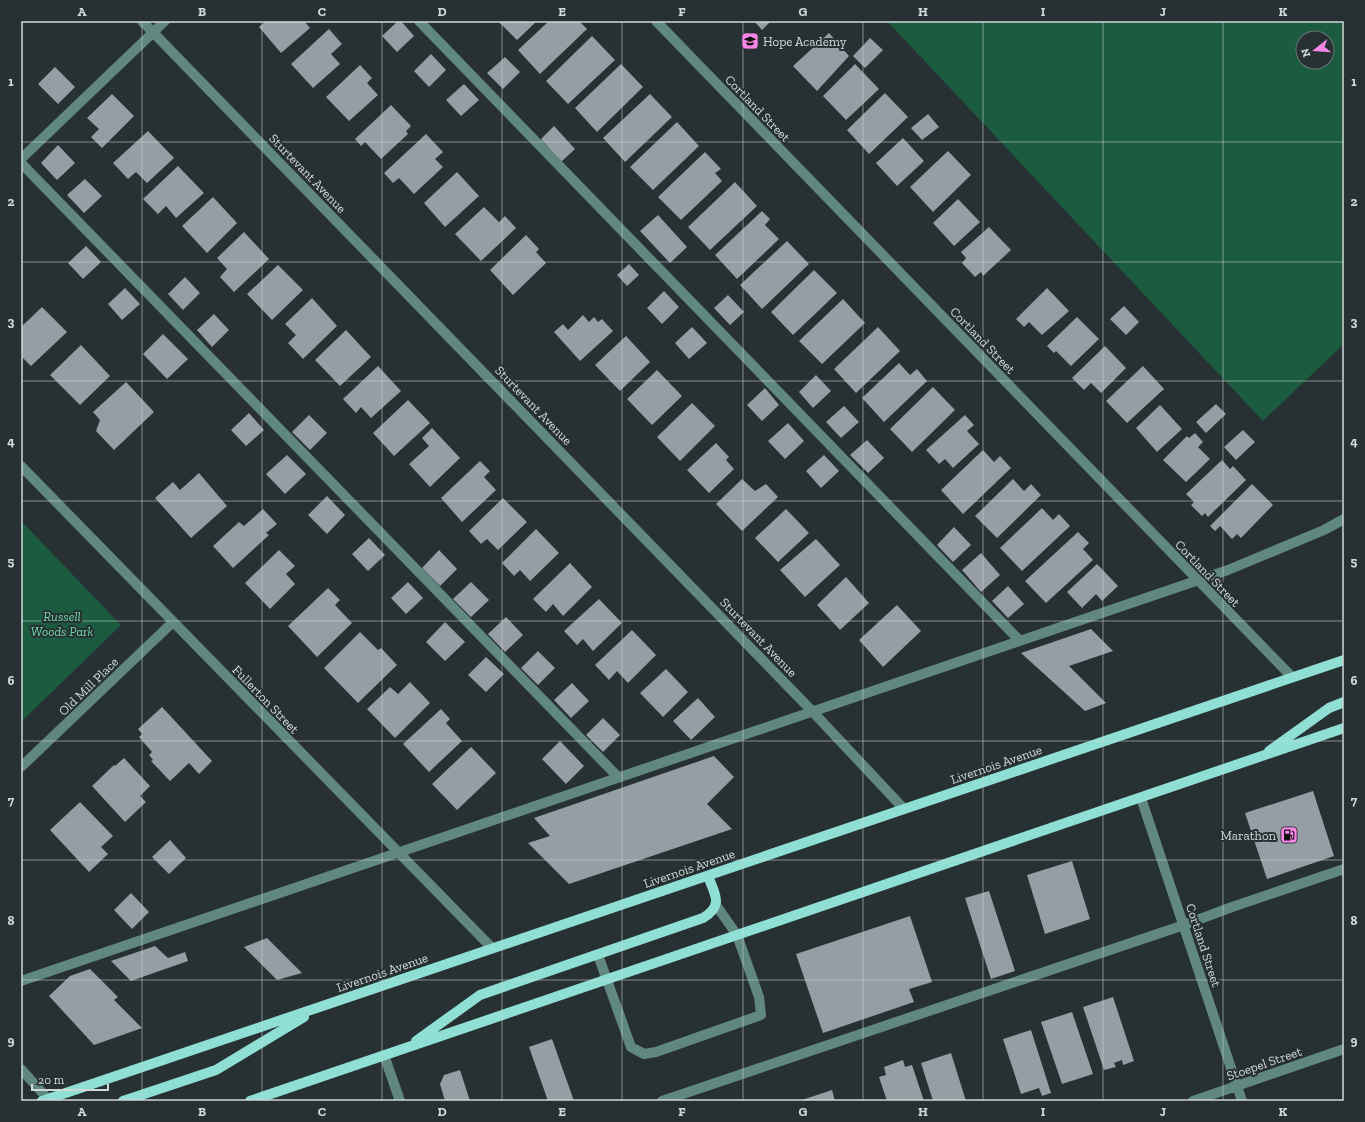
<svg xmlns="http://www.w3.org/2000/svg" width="1365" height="1122" font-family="'Zilla Slab',serif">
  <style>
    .green { fill: #1b5c40; fill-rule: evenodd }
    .building { fill: #949ea4 }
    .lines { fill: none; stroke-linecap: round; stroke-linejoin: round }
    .minor { stroke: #618781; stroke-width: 10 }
    .major { stroke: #8fdfd5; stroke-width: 10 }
    .grid { fill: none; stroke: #d1d8d9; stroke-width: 1; stroke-opacity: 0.55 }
    .labels { text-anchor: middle; stroke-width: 4; stroke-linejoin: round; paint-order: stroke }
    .poi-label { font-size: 13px; fill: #d1d8d9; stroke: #273133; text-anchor: start }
    .street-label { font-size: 13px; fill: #d1d8d9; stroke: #273133 }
    .park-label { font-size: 13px; font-style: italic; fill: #6fdaa6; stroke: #273133 }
    .neatline { fill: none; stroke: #d1d8d9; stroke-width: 1.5 }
    .grid-label { font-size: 13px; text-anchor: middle; font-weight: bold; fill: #d1d8d9 }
  </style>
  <rect width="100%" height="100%" fill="#273133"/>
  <path class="green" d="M887,21H1344V344L1263,421ZM1303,38H1327V62H1303Z
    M21,521L121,625L21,722Z"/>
  <path class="building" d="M266,21H304L310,28L281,53L259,27Z
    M398,21H401L414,36L397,52L382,36Z
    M498,21H537L517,40Z
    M549,21H579L587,29L540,74L518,50Z
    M754,21H771L762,30Z
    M329,29L342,44L331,54L340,64L313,88L291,64Z
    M829,33L849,56L817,91L793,66Z
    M592,36L615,60L568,104L546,81Z
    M870,38L883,50L865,68L853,56Z
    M431,54L446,70L429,87L414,71Z
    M505,57L520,72L503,89L487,73Z
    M621,64L643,87L597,132L575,108Z
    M855,64L879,89L846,120L823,96Z
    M360,65L372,78L367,83L378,95L349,121L326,97Z
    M55,67L75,87L58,104L38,84Z
    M464,84L479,100L461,116L446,100Z
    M885,93L908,117L869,154L847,130Z
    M112,94L134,116L102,148L91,137L99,129L87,118Z
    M650,94L672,117L625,162L603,138Z
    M391,105L411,126L406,131L408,134L381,159L365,142L361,146L355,139Z
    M928,114L939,127L922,140L911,128Z
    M677,122L699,146L653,190L630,167Z
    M554,126L575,149L561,162L541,139Z
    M148,131L174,158L147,183L136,172L128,179L113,163Z
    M426,134L443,152L435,159L443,167L414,194L399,178L393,183L384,173Z
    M903,138L924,161L897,186L876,163Z
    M58,145L75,163L57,180L41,163Z
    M948,151L971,175L933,212L910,187Z
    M705,152L721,169L715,173L722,181L681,220L658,197Z
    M178,166L204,193L176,218L166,206L158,214L143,199Z
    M457,172L479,196L445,227L424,203Z
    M85,179L102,196L84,213L67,195Z
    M735,182L757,206L710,250L688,227Z
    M213,197L237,223L207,253L182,226Z
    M958,199L980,222L954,246L933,223Z
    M484,207L499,222L505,216L516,228L481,261L455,234Z
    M762,211L770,219L765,225L779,239L737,279L715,255Z
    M658,215L687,247L670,263L640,231Z
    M989,227L1011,250L983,276L981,272L975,277L962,263L966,258L961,252Z
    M244,232L269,259L234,292L220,277L227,269L217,258Z
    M526,235L539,249L536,252L546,263L513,295L490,270Z
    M787,241L809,264L762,309L740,285Z
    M86,246L101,262L83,279L68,263Z
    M629,264L639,275L627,286L617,275Z
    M278,265L303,290L272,320L247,294Z
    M814,270L837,293L793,335L771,312Z
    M185,277L200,293L183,310L168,294Z
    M125,288L140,304L122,320L108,304Z
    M1047,288L1069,311L1042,335L1029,322L1024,327L1016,319Z
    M664,291L679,307L662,324L647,308Z
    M728,295L744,312L730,325L714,308Z
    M312,298L337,326L303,359L288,343L296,335L285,324Z
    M843,299L865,323L822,364L799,341Z
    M1124,306L1139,322L1126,335L1110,319Z
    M42,307L67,332L31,366L21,356V327Z
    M214,314L229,330L212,347L197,330Z
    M583,315L589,322L594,317L598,322L602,319L613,331L580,361L554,332L563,324L568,330Z
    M1077,317L1099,339L1071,366L1056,351L1054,353L1047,346Z
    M692,327L707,343L689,359L675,343Z
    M878,327L900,351L856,393L834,369Z
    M346,330L371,357L340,386L315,360Z
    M163,334L188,359L167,379L143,354Z
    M626,336L650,362L620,391L595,365Z
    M81,345L110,376L80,405L50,375Z
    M1105,346L1126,368L1101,393L1091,383L1084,390L1072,378Z
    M899,363L910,375L917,369L927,381L884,422L862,398Z
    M378,366L401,391L371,418L361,407L356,413L343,399Z
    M1143,366L1164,389L1127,423L1106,401Z
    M657,370L682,396L652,425L627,399Z
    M816,375L831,391L813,408L799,392Z
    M126,382L154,412L114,450L96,431L100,420L93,412Z
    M933,387L955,410L912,452L890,429Z
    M765,388L779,405L762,421L747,405Z
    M408,400L430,423L394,456L373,433Z
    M692,403L715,426L680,461L657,437Z
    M1216,404L1226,414L1206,433L1196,422Z
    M1160,405L1182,429L1157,452L1136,428Z
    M844,406L859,422L841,438L826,422Z
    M249,413L264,430L246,446L231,430Z
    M309,415L327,433L310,450L292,432Z
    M965,415L974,425L967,431L979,444L953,468L945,459L939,464L926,450Z
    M788,423L804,441L785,459L768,441Z
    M432,428L460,458L430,487L409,464L429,446L422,438Z
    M1243,430L1255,442L1236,460L1224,447Z
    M1195,433L1203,442L1198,447L1210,459L1186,482L1163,460L1187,436L1189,438Z
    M867,440L884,458L868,473L850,455Z
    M716,443L729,457L726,460L734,469L709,493L687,470Z
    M983,450L994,462L1000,456L1011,468L963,514L941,490Z
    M287,455L306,474L285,494L266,474Z
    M824,455L839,471L821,488L806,471Z
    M1222,460L1230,469L1233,466L1246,480L1208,517L1205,513L1202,516L1191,505L1194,502L1186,494Z
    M480,461L490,471L484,477L496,490L462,522L441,498Z
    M199,473L227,506L191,538L155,498L173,482L180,490Z
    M742,479L755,491L766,484L778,497L742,531L716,504Z
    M1013,479L1024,491L1031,484L1041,495L997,538L975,516Z
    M1252,484L1273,505L1241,538L1237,534L1232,539L1220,526L1215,531L1210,526Z
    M327,496L345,515L327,534L308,515Z
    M503,498L527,522L498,550L487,539L481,544L469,531Z
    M1042,508L1053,520L1059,514L1070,526L1022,571L1000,548Z
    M263,509L277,524L266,533L269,535L233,568L213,546L239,522L244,526Z
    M786,509L809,533L778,562L755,538Z
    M954,527L971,545L953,562L937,545Z
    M536,529L559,553L530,581L520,570L514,576L502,563Z
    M1078,532L1089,543L1083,549L1093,560L1046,603L1025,581Z
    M369,538L385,555L368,571L352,554Z
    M816,539L840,565L805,597L780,570Z
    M279,550L295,566L286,574L295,584L270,609L245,583Z
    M439,550L457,569L440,586L422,568Z
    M981,553L1000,575L981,592L962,570Z
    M570,563L592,587L563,616L553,604L546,612L533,599Z
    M1097,564L1118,586L1102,601L1096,594L1082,608L1067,592Z
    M846,577L869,603L840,630L817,605Z
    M408,582L423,598L406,614L391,598Z
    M471,582L489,600L471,617L453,599Z
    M1008,586L1024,604L1008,618L992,601Z
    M328,588L340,600L335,605L352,623L317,657L288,626Z
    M599,599L622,623L593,651L583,639L577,645L564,631Z
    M897,605L921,631L883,667L859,640Z
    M506,617L523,635L505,652L488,634Z
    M445,622L465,642L445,661L426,642Z
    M1091,629L1113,651L1069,666L1106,703L1085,711L1021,653Z
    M632,630L656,655L628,683L617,671L609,680L595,665Z
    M360,632L378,650L381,648L397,665L358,703L324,668Z
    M538,651L555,668L538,685L521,668Z
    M486,657L504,674L486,692L468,675Z
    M666,669L688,692L663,717L640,693Z
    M410,682L430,703L395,738L367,709L390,687L398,694Z
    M572,683L589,701L571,718L554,700Z
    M698,698L715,717L691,740L673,721Z
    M162,707L212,761L199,774L189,763L170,781L151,761L153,760L149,755L152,752L139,737L142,734L138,729Z
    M441,709L450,719L446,723L462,741L429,772L403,744Z
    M603,718L620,735L603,752L586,735Z
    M560,741L584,766L566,784L542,759Z
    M471,747L496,773L457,810L432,784Z
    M714,756L734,777L707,804L732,829L569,884L528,843L550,836L534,818Z
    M124,758L150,786L140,796L146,802L125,822L92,786L114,765L115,766Z
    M1313,791L1334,856L1267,879L1245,813Z
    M80,802L113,836L101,847L108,854L89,872L50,830Z
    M170,840L186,858L169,874L152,857Z
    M1072,861L1090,919L1045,934L1027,875Z
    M989,891L1015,971L991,979L965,898Z
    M131,893L149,912L132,929L114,910Z
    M910,916L932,982L909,989L914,1002L823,1033L796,954Z
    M267,938L302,973L277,980L244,947Z
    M155,946L168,958L185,952L188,961L131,981L111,961Z
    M90,969L118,997L114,1000L142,1028L94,1045L49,996L70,976Z
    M1113,997L1134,1061L1123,1065L1122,1060L1114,1063L1116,1067L1104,1070L1083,1007Z
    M1072,1012L1093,1074L1062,1084L1041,1022Z
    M1031,1030L1051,1093L1042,1096L1039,1088L1021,1094L1003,1039Z
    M552,1039L574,1101H548L529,1047Z
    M951,1053L966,1101H933L921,1063Z
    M903,1060L905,1067L912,1065L924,1101H887L879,1077L886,1075L884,1067Z
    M460,1070L470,1101H445L440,1084L444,1075Z
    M832,1090L835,1101H802V1100Z"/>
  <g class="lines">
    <path class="minor" d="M142,21L812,711L904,809
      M419,21L1019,640
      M656,21L1292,677
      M21,159L165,21
      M21,163L618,777
      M21,466L492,948
      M21,767L173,622
      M1141,798L1242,1101
      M598,955L631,1047L644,1054L656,1052L761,1015L759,997L737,935L716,905
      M21,981L1228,570L1324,530L1344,519
      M384,1055L400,1101
      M21,1069L48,1099
      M662,1101L1184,925L1232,907L1344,869
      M1193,1101L1344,1049"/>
    <path class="major" d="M1269,751L1329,708L1344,702
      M416,1041L480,995L703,918C724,905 715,895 708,876
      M42,1101L1344,660
      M123,1101L216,1070L304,1017
      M250,1101L1344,728"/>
  </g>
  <path class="grid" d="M142,21V1101M262,21V1101M382,21V1101M502,21V1101M622,21V1101M743,21V1101M863,21V1101M983,21V1101M1103,21V1101M1223,21V1101M21,142H1344M21,262H1344M21,381H1344M21,501H1344M21,621H1344M21,741H1344M21,860H1344M21,980H1344"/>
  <defs>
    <g id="school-square" transform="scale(0.9)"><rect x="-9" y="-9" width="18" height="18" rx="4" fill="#fa87e7" stroke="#273133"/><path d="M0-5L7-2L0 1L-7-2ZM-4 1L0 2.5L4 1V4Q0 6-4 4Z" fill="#111"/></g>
    <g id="fuel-square" transform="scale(0.9)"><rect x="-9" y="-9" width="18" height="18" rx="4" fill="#fa87e7" stroke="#273133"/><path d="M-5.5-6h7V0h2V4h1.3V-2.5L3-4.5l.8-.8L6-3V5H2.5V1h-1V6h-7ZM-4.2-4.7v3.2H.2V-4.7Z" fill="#111"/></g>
  </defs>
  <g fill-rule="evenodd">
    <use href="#school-square" x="750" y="41"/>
    <use href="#fuel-square" x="1289" y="835"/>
  </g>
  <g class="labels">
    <g class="poi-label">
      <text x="763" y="46">Hope Academy</text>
      <text x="1276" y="840" text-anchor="end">Marathon</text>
    </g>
    <g class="street-label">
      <text transform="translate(758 108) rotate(46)" y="5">Cortland Street</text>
      <text transform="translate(308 173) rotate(46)" y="5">Sturtevant Avenue</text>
      <text transform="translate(983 340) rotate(46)" y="5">Cortland Street</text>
      <text transform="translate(534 405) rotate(46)" y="5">Sturtevant Avenue</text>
      <text transform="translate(1208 573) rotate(46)" y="5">Cortland Street</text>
      <text transform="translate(759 637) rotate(46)" y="5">Sturtevant Avenue</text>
      <text transform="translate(88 686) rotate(-44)" y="5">Old Mill Place</text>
      <text transform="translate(266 699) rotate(46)" y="5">Fullerton Street</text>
      <text transform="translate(996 764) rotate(-19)" y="5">Livernois Avenue</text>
      <text transform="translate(689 868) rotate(-19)" y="5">Livernois Avenue</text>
      <text transform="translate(1204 945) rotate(72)" y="5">Cortland Street</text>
      <text transform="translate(382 972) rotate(-19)" y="5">Livernois Avenue</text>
      <text transform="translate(1264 1063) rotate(-19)" y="5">Stoepel Street</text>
    </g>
    <g class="park-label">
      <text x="62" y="621">Russell<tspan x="62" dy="15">Woods Park</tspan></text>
    </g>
  </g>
  <rect width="1365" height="1122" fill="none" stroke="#273133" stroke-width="44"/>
  <g transform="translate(1315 50) rotate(253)"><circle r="19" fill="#273133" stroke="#6b7475"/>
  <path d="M0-3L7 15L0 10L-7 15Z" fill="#fa87e7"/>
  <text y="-6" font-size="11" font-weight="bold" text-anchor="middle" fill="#d1d8d9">N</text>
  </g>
  <path d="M32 1084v6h76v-6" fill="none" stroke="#d1d8d9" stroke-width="2"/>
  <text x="38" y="1084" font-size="12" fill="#d1d8d9" stroke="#273133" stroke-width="3" paint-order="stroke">20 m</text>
  <rect x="22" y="22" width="1321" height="1078" class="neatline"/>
  <g class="grid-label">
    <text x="82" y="16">A</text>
    <text x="202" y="16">B</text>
    <text x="322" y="16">C</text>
    <text x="442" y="16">D</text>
    <text x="562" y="16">E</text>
    <text x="682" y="16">F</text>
    <text x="803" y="16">G</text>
    <text x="923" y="16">H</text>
    <text x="1043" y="16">I</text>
    <text x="1163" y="16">J</text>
    <text x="1283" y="16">K</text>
    <text x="11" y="86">1</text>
    <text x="1354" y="86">1</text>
    <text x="11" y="206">2</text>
    <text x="1354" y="206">2</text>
    <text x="11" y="326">3</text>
    <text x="1354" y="326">3</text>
    <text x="11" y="446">4</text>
    <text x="1354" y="446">4</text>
    <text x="11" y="566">5</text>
    <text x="1354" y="566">5</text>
    <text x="11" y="685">6</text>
    <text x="1354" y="685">6</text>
    <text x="11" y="805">7</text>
    <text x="1354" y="805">7</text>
    <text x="11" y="925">8</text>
    <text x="1354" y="925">8</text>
    <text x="11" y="1045">9</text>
    <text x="1354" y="1045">9</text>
    <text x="82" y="1116">A</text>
    <text x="202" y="1116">B</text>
    <text x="322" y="1116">C</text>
    <text x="442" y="1116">D</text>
    <text x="562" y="1116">E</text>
    <text x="682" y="1116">F</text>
    <text x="803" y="1116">G</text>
    <text x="923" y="1116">H</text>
    <text x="1043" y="1116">I</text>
    <text x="1163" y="1116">J</text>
    <text x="1283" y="1116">K</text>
  </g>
</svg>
